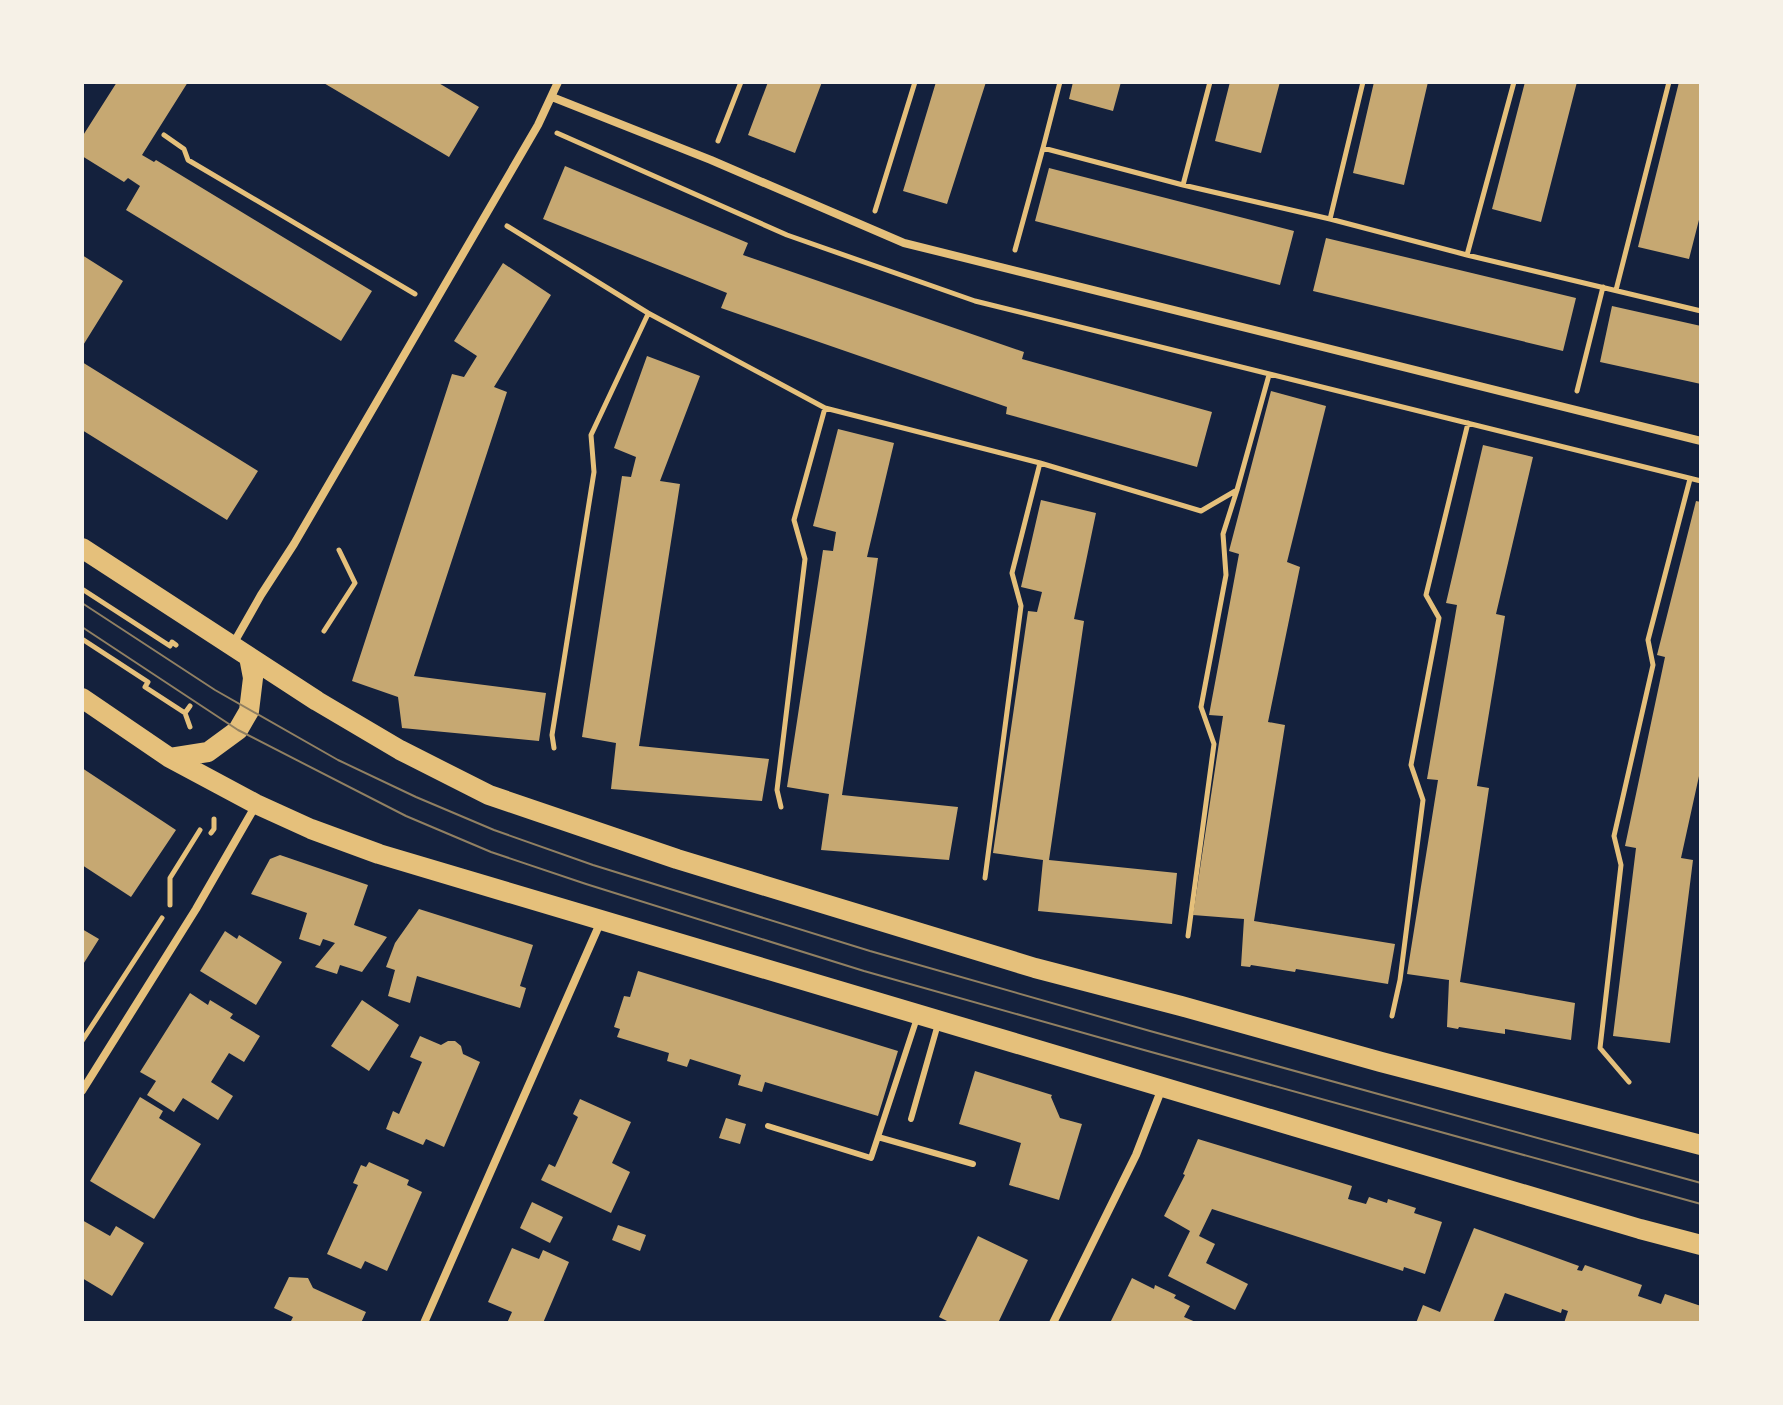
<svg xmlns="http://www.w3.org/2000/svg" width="1783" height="1405" font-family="Inter,sans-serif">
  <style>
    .building { fill: #c6a872 }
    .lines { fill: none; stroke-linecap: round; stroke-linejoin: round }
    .path { stroke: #e5c07b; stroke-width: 5 }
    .service { stroke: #e5c07b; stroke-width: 6 }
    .minor { stroke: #e5c07b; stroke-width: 8 }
    .primary { stroke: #e5c07b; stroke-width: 20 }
    .tram { stroke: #918062; stroke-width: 2 }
  </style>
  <rect width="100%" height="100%" fill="#14213d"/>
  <path class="building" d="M117,82H188L142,155L154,162L156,160L372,291L341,341L126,210L140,186L128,178L124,182L82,156V137Z
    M322,82H437L479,107L449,157Z
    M768,82H822L795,153L748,135Z
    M936,82H986L947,204L903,191Z
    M1073,82H1121L1113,111L1069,99Z
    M1230,82H1280L1261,153L1215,141Z
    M1374,82H1428L1404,185L1353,173Z
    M1525,82H1577L1541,222L1492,209Z
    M1679,82H1701V212L1689,259L1638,247Z
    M565,166L748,243L743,255L1024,352L1022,359L1212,412L1197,467L1006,414L1007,407L721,308L727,293L543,219Z
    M1049,168L1294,231L1280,285L1035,221Z
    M1326,238L1576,298L1563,351L1313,291Z
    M82,255L123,281L82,347Z
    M503,263L551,295L494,387L507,392L414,676L546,693L539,741L402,728L398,697L352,681L452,374L464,377L477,356L454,341Z
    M1612,306L1701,326V384L1600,362Z
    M647,356L700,376L660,481L680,484L639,746L769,759L762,801L611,789L616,743L582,737L622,476L631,477L636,457L614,448Z
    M82,362L258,471L227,520L82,430Z
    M1271,391L1326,406L1287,562L1300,567L1268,722L1285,725L1254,921L1395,944L1388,984L1296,969L1295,972L1251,965L1250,967L1241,966L1244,919L1193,915L1223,716L1209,715L1239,554L1229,551Z
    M838,429L894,443L867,557L878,558L842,795L958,807L949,860L821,850L829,794L787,787L823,550L833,551L836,532L813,526Z
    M1483,445L1533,457L1496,614L1505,616L1477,786L1489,788L1460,982L1575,1003L1571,1040L1505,1029V1034L1459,1027L1458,1029L1447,1027L1449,980L1407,974L1438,780L1427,779L1457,605L1446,603Z
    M1041,500L1096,513L1074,619L1084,621L1049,860L1177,873L1172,924L1038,911L1043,860L993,853L1028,611L1037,612L1042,592L1021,587Z
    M1696,501L1701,502V767L1681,858L1693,860L1670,1043L1613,1036L1636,848L1625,846L1665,657L1657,655Z
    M82,768L176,830L131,897L82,865Z
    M280,855L368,885L354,925L387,937L362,972L340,965L337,974L315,967L335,943L323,939L320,946L299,939L307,913L251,894L270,859Z
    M419,909L533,945L520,986L526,988L520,1008L417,976L410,1003L388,996L395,970L386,967L395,943Z
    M82,929L99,939L82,966Z
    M225,931L237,939L239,935L282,962L256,1005L200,971Z
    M638,971L898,1051L878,1116L765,1082L762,1092L738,1085L741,1075L690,1059L687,1067L667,1061L669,1053L617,1037L620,1029L614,1027L624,996L630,997Z
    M190,993L208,1005L210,1000L233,1014L230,1018L260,1036L244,1062L229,1053L211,1082L233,1096L218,1120L183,1098L174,1112L147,1095L156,1081L140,1072Z
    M362,1000L399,1025L369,1071L331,1046Z
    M420,1036L441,1045L448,1041H455L461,1046L463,1054L480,1062L444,1147L426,1139L423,1145L386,1129L393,1111L399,1114L422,1062L410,1057Z
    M975,1071L1052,1095L1051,1097L1060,1118L1082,1124L1059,1200L1009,1185L1021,1143L959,1124Z
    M140,1097L163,1111L159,1118L201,1144L154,1219L90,1181Z
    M580,1099L631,1122L612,1163L630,1172L611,1213L541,1180L549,1164L555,1167L578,1117L573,1114Z
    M726,1118L746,1124L740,1144L719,1138Z
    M1198,1139L1352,1186L1348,1199L1366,1204L1369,1197L1387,1203L1388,1199L1416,1208L1414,1213L1442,1222L1425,1274L1404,1267L1403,1271L1212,1209L1199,1236L1215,1244L1206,1263L1248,1284L1235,1310L1168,1276L1190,1231L1164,1216L1185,1175L1183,1174Z
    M369,1162L409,1180L407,1185L422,1192L387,1271L365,1261L361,1269L327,1254L358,1185L353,1183L361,1165L366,1167Z
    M532,1202L563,1217L550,1243L520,1228Z
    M82,1220L110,1236L116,1226L144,1243L112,1296L82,1278Z
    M618,1225L646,1235L640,1251L612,1240Z
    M1474,1228L1579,1266L1577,1270L1582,1271L1585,1265L1642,1285L1638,1296L1661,1304L1665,1294L1701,1306V1323H1564L1568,1311L1562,1309L1561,1313L1505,1293L1493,1323H1416L1423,1305L1440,1312Z
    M978,1236L1028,1260L998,1323H951L939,1317Z
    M512,1248L539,1259L543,1250L569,1262L543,1323H507L512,1312L488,1302Z
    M289,1277L308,1278L313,1288L366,1312L361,1323H290L293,1317L274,1308Z
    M1132,1278L1154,1289L1155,1285L1176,1295L1174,1298L1190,1306L1184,1317L1198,1323H1110Z"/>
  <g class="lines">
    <path class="path" d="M557,133L787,235L975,301L1701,481
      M164,135L184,149L188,160L415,294
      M718,141L741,82
      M1043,148L1060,82
      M1183,185L1210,82
      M875,211L915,82
      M1330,219L1363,82
      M507,226L648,313L825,408L1040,463L1201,511L1237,490
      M1015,250L1043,148L1183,185L1330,219L1467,255L1701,311
      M1467,255L1514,82
      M1616,290L1669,82
      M1577,391L1603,287
      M82,589L170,646L172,642L176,645
      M324,631L355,583L339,550
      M82,639L148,682L145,687L185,713
      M190,706L185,713L190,727
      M554,748L552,735L594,472L591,435L648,314
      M781,807L777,790L805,559L794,520L825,408
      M211,833L214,829V819
      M985,878L1021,606L1012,573L1040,463
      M170,905V878L200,830
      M1188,936L1214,744L1201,707L1226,575L1223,534L1237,490L1269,375
      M1392,1016L1400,980L1423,800L1411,765L1439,618L1426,595L1468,423
      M82,1041L162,918
      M1629,1082L1600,1048L1621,865L1614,836L1653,665L1648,640L1690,479"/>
    <path class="service" d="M911,1119L938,1024
      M768,1126L871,1158L917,1018
      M878,1137L973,1164"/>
    <path class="minor" d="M552,97L711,160L904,243L1701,441
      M232,646L261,595L294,544L538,125L558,82
      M82,1091L196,909L256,805
      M424,1323L601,921
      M1053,1323L1136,1155L1162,1088"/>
    <path class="primary" d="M82,548L317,701L400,750L489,795L677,859L1035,968L1181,1006L1381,1062L1701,1145
      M82,698L170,758L256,804L311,829L379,854L1640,1229L1701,1245
      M170,758L208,752L238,730L249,711L253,678L249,657"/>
    <path class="tram" d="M82,603L215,690L338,760L416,797L494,830L593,865L870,951L1150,1031L1701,1183
      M82,627L238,730L406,816L491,852L586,884L864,971L1144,1050L1701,1204"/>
  </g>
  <rect width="1783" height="1405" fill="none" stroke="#f6f1e7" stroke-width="168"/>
</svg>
